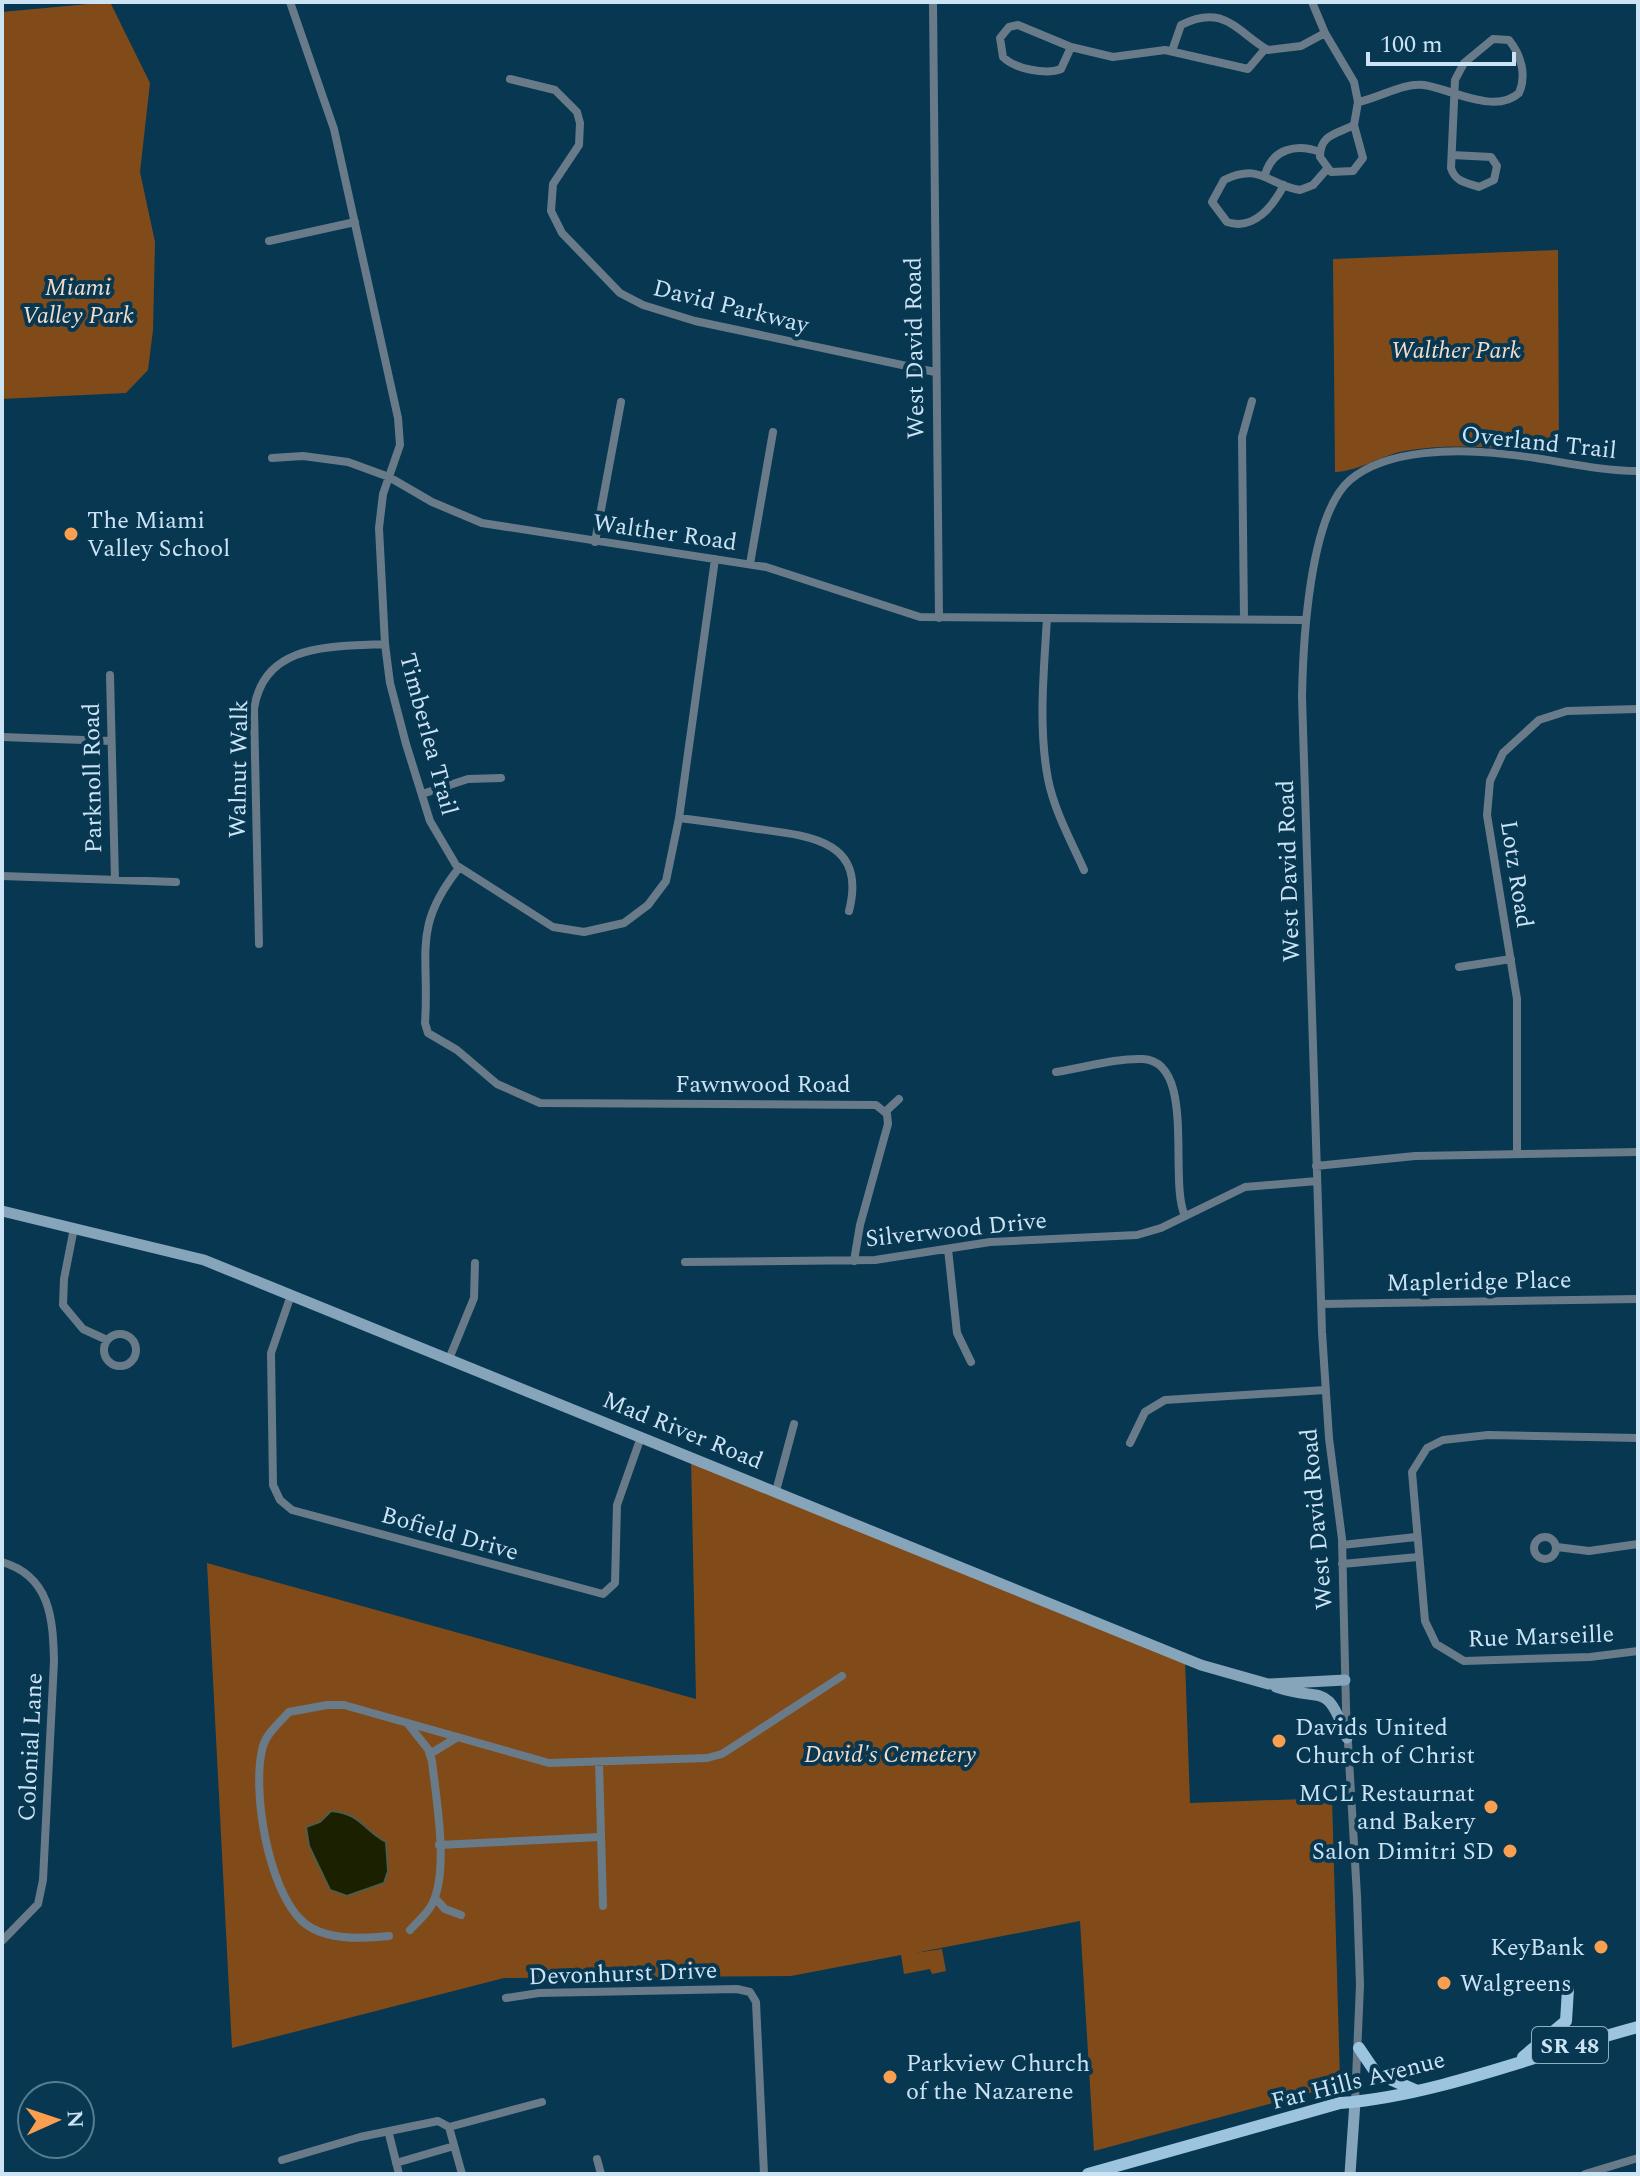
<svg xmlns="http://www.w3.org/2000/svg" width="1640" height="2176" font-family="Spectral,serif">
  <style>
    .green { fill: #814b19 }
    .water { fill: #1b2100; stroke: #505b49; stroke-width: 2 }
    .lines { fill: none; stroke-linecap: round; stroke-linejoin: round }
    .street { stroke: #697b89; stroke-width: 8 }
    .secondary { stroke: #86a4ba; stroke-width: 11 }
    .primary { stroke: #9dc4df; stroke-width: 12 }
    .poi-dot { fill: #fa9f4f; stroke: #073751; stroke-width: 3 }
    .labels { text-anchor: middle; stroke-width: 8; stroke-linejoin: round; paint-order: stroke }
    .shield { fill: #073751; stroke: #91afc3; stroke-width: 2 }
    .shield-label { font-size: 22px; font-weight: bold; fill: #cce3f4 }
    .park-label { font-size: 24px; font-style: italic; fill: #f2dbc9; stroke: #073751 }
    .street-label { font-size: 24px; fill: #cce3f4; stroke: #073751 }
    .poi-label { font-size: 24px; fill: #cce3f4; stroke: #073751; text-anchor: start }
  </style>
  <rect width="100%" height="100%" fill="#073751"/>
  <path class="green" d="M110,2L150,83L140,172L155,242L153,330L148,370L126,393L2,399V12Z
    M1558,250L1559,455C1508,448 1456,442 1404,451C1379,456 1360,471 1335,472L1333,259Z
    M691,1457L1185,1659L1190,1803L1332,1798L1340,2080L1333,2087L1094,2151L1080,1921L915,1953L942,1949L946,1971L932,1974L930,1969L904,1974L901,1955L791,1976L504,1978L232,2048L207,1563L696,1699Z"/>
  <path class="water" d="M331,1811C362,1814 361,1828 386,1842L388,1871L384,1883L347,1896L330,1890L309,1846L306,1827L320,1822Z"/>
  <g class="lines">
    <path class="street" d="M290,2L334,129L398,418L400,445L383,494L379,528L385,644L390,683L406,744L430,821L456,865L553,927L584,932L624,923L648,905L666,881L679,818L715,559
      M933,2L939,618
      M1312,2L1325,33L1354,82L1358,102L1354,125L1363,158L1353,171L1331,172L1320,157C1320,134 1337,134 1354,125
      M1018,25L1071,47L1061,69C1046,75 1015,69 1003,57L1000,38L1009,27Z
      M1071,47L1113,57L1165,50L1248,69L1265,49
      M1172,51L1181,25C1224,3 1237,32 1268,50L1301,46L1325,33
      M510,79L555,90L577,112L580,123L579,145L553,184L551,211L562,233L620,293L643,305L695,321L935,372
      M1358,102C1379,98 1404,82 1424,85C1451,89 1495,115 1519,93C1527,75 1521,55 1509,40L1493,39L1464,63L1455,80L1451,168C1455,182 1467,183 1479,187L1494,180L1497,166L1491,157L1452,155
      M1265,175C1272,149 1296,143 1320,152
      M1284,185C1273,206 1254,231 1227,222L1212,202L1224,180C1261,162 1267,185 1300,190L1313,185L1327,169
      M269,241L355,222
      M272,458L303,456L348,462L389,477L432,502L482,523L766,567L920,617L1306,620
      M595,542L621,402
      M750,564L773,432
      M1047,618C1044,670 1038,727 1048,779C1054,810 1071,841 1084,870
      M1244,619L1242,437L1252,401
      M110,675L115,880
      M2,737L111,741
      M422,794L468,779L501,778
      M679,818C705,821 732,825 758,829C811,836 867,841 849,911
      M459,868C411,928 430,954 425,1023L428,1033L457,1050L497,1084L540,1103L876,1105L887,1114L888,1124L860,1225L854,1261
      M2,876L176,882
      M259,944L254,709C264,642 332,647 385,644
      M1459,967L1511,959
      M1056,1072C1083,1068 1115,1058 1143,1059C1197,1062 1168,1180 1185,1216
      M885,1112L899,1099
      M1517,1154V999L1487,815L1490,781L1503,753L1539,720L1567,711L1638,709
      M1316,1166L1415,1156L1638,1152
      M74,1228L64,1279L63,1305L83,1329L107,1340
      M948,1249L957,1333L971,1362
      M685,1262L875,1260L990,1242L1137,1235L1161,1228L1245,1187L1317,1181
      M291,1295L271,1353L273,1485L280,1500L292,1510L603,1594L615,1583L617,1505L641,1437
      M1321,1304L1638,1299
      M104 1350a16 16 0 1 1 32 0a16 16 0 1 1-32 0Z
      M449,1359L474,1298L475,1263
      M1638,1438L1488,1435L1443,1440L1427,1448L1412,1472L1425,1621L1436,1644L1464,1661L1590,1657L1638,1651
      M1130,1443L1145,1412L1165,1400L1325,1390
      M776,1491L794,1424
      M1534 1548a11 11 0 1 1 22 0a11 11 0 1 1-22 0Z
      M1342,1545L1416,1537
      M1557,1547L1589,1551L1638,1544
      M2,1562C50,1576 53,1618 54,1661L43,1880L38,1904L2,1941
      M1342,1564L1418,1557
      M408,1724L428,1749L432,1761C436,1799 450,1873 431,1906C426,1915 417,1922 410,1930
      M430,1754L456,1738
      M599,1762L603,1906
      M439,1845L601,1837
      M435,1898L445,1909L461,1915
      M389,1936C363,1939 323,1941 302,1921C268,1889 251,1789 263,1746C267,1733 279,1723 289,1712L327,1705H344L549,1763L707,1758L722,1754L842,1676
      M506,1998L539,1993L737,1989L750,1992L756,2002L764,2174
      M1355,2102L1360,1985L1357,1896L1346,1708L1342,1539L1329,1438L1322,1332L1302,697C1303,644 1309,515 1350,480C1388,448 1458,449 1505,454C1549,458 1593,471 1638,471
      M449,2127L542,2102
      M449,2127L462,2174
      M389,2134L399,2174
      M597,2159L601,2174
      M282,2160L360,2137L438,2121L449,2127
      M396,2163L454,2146
      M1585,2174L1638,2158"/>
    <path class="secondary" d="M2,1211L204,1260L1201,1665L1268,1684L1345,1680
      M1276,1687C1323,1703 1326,1679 1347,1738
      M1350,2174L1355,2102"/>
    <path class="primary" d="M1359,2048L1376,2073L1415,2090
      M1523,2057L1566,2021L1568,1989
      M1088,2174L1340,2103C1437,2096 1543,2052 1638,2027"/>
  </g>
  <g class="poi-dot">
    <circle cx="71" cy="534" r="8"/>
    <circle cx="1279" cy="1741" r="8"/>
    <circle cx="1491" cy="1807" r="8"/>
    <circle cx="1510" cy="1851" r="8"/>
    <circle cx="1601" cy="1947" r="8"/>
    <circle cx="1444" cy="1983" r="8"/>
    <circle cx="890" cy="2077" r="8"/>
  </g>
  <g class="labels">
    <rect class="shield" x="1532" y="2027" width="76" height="36" rx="6"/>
    <g class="shield-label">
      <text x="1570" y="2053">SR 48</text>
    </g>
    <g class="park-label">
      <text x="78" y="295">Miami<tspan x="78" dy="28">Valley Park</tspan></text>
      <text x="1456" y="358">Walther Park</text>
      <text x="890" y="1762">David's Cemetery</text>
    </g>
    <g class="street-label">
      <text transform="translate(731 306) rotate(14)" y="8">David Parkway</text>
      <text transform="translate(914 348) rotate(-91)" y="8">West David Road</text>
      <text transform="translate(1539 442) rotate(6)" y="8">Overland Trail</text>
      <text transform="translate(665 532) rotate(8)" y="8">Walther Road</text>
      <text transform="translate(429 734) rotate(75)" y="8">Timberlea Trail</text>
      <text transform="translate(238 769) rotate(-89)" y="8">Walnut Walk</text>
      <text transform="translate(92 778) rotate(-91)" y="8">Parknoll Road</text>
      <text transform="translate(1288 871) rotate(-92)" y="8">West David Road</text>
      <text transform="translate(1517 874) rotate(81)" y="8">Lotz Road</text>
      <text x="763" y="1092">Fawnwood Road</text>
      <text transform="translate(956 1229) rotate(-6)" y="8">Silverwood Drive</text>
      <text transform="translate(1479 1281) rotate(-1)" y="8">Mapleridge Place</text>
      <text transform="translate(683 1430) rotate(22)" y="8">Mad River Road</text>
      <text transform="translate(1316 1519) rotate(-95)" y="8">West David Road</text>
      <text transform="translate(450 1533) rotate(16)" y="8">Bofield Drive</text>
      <text transform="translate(1541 1636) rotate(-2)" y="8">Rue Marseille</text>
      <text transform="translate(30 1747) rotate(-87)" y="8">Colonial Lane</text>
      <text transform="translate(623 1973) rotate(-2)" y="8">Devonhurst Drive</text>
      <text transform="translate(1358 2080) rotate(-14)" y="8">Far Hills Avenue</text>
    </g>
    <g class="poi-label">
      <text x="87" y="528">The Miami<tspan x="87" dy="28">Valley School</tspan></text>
      <text x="1295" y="1735">Davids United<tspan x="1295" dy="28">Church of Christ</tspan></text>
      <text x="1475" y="1801" text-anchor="end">MCL Restaurnat<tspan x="1475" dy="28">and Bakery</tspan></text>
      <text x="1494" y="1859" text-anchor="end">Salon Dimitri SD</text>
      <text x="1585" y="1955" text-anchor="end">KeyBank</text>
      <text x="1460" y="1991">Walgreens</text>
      <text x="906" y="2071">Parkview Church<tspan x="906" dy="28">of the Nazarene</tspan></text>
    </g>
  </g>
  <rect width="1640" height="2176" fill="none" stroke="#cce3f4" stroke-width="8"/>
  <g transform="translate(56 2120) rotate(87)"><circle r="38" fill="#073751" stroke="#567c92" stroke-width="2"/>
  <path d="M0-6L14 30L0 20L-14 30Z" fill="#fa9f4f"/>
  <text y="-12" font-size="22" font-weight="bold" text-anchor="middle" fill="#cce3f4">N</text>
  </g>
  <path d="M1368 52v12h146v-12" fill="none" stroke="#cce3f4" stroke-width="4"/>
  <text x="1380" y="52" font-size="24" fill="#cce3f4" stroke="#073751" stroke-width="6" paint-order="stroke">100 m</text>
</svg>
